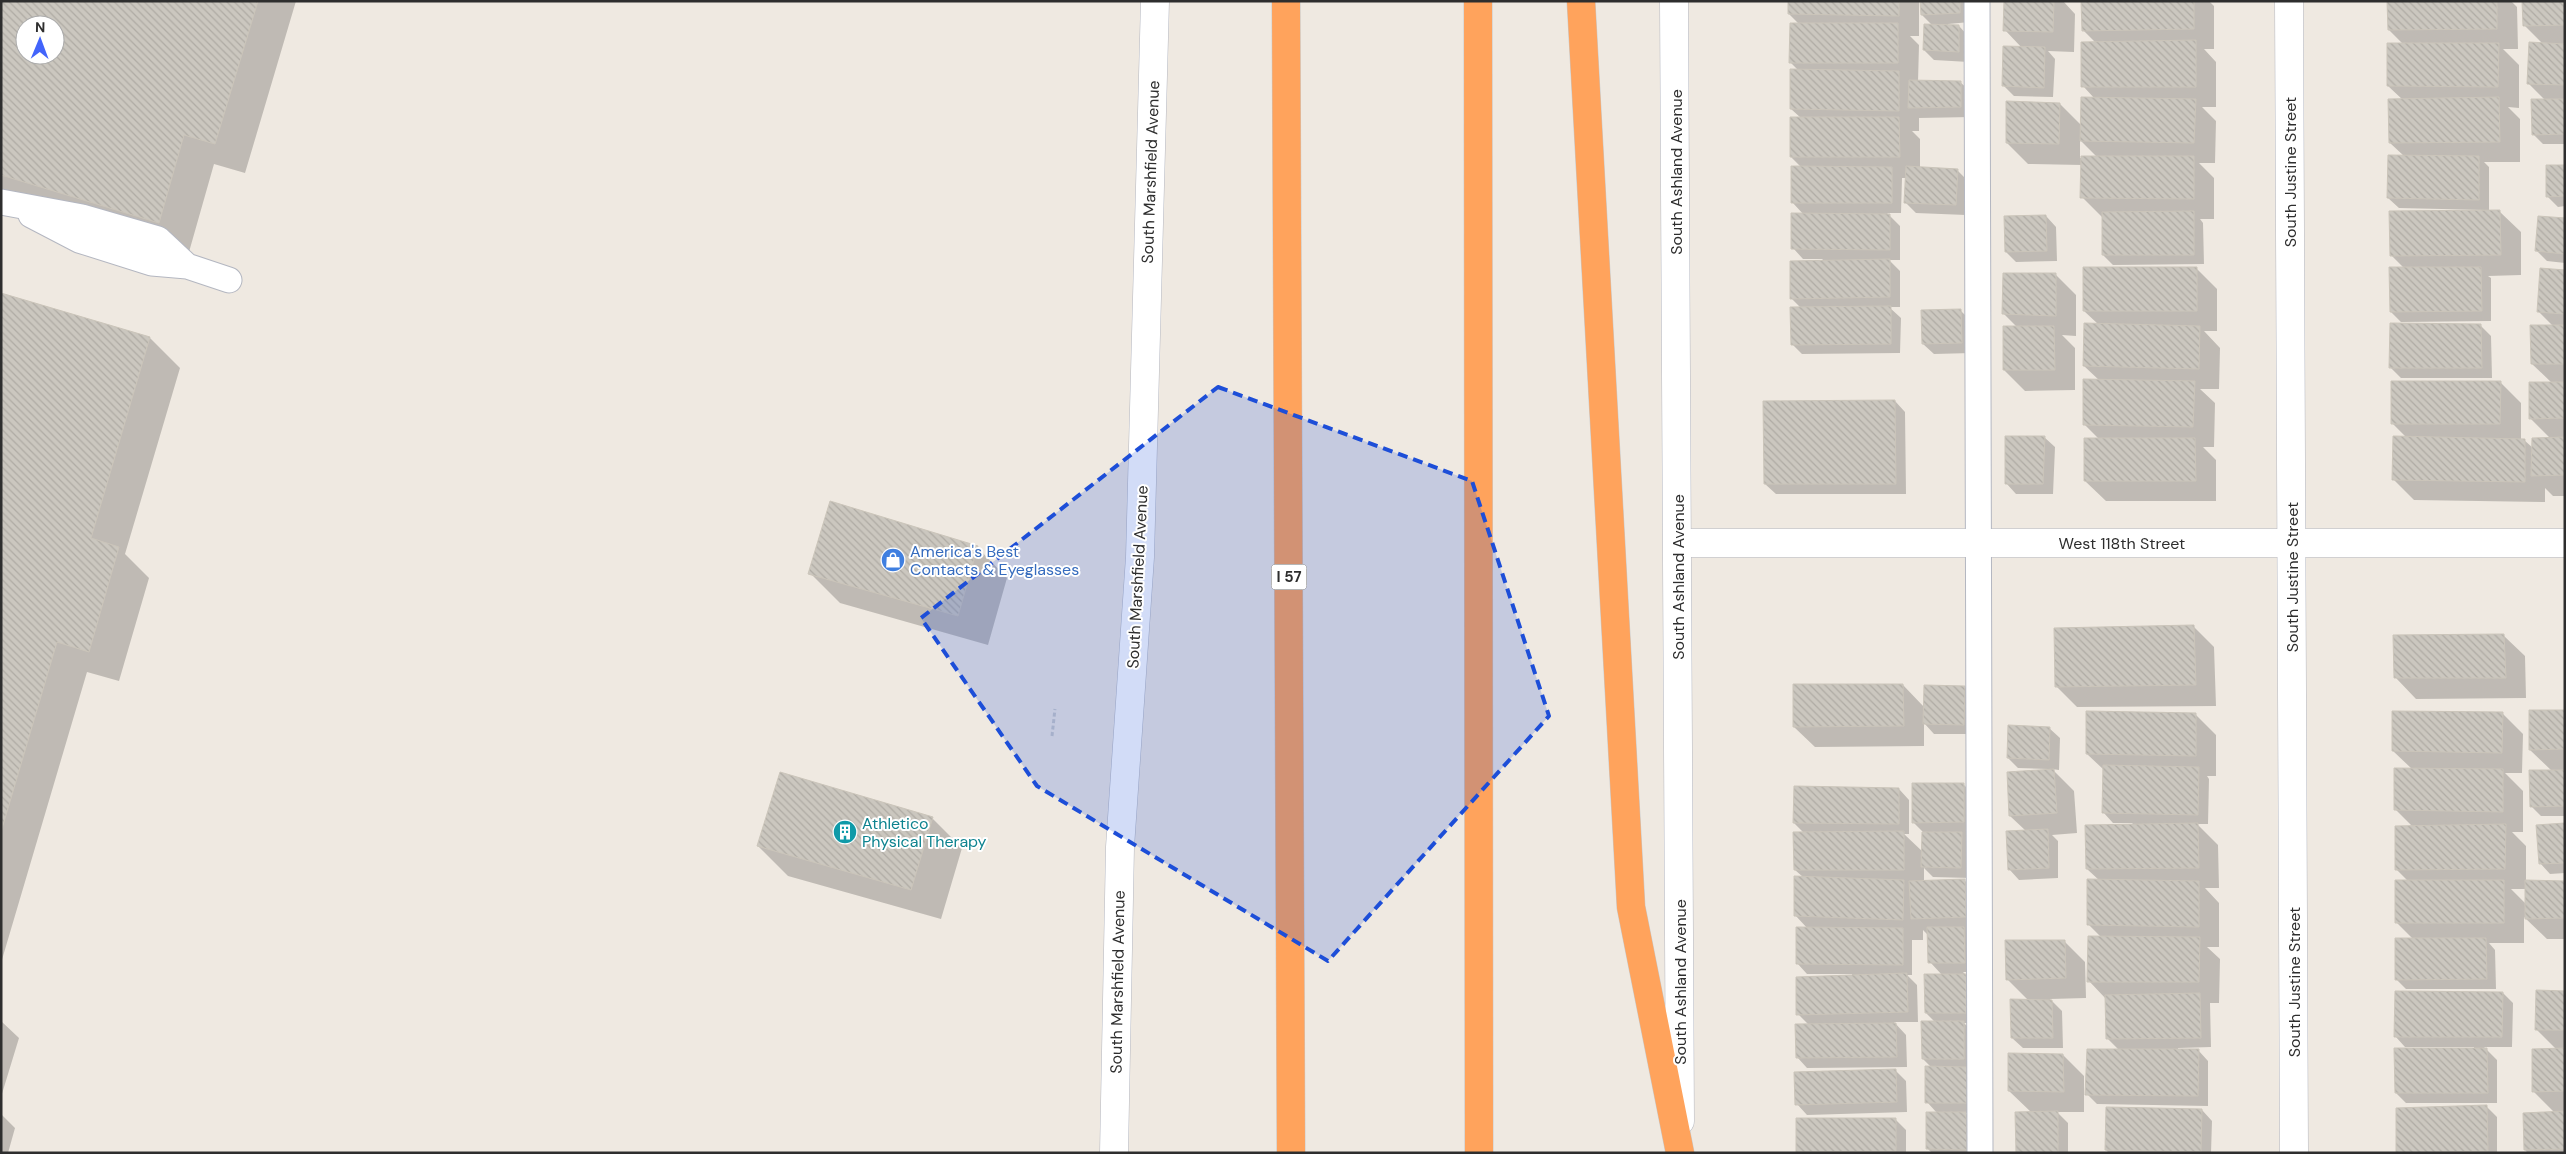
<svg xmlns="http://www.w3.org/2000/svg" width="2566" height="1154" font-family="'DM Sans',sans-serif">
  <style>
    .shadow { fill: #0003; fill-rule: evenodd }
    .building { fill: url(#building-back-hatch); stroke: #cbc5ba; fill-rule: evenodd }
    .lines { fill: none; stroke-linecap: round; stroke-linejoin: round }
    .service-casing { stroke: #b4b7c1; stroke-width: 27 }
    .minor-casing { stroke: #b4b7c1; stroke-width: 29 }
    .secondary-casing { stroke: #b4b7c1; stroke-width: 29 }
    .motorway-casing { stroke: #c9c9c9; stroke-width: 29 }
    .path { stroke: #c9c9c9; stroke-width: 3; stroke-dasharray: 4 2.5; stroke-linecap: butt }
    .service { stroke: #fff; stroke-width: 25 }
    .minor { stroke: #fff; stroke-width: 28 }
    .secondary { stroke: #fff; stroke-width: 28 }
    .motorway { stroke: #ffa35c; stroke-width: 28 }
    .marked { fill: #1d4ed8; fill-opacity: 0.2; stroke: #1d4ed8; stroke-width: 4; stroke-dasharray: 10 6; stroke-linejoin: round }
    .labels { text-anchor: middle; stroke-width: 4; stroke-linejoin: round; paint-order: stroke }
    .shield { fill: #fff; stroke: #6d6d6d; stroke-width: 1 }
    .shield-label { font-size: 15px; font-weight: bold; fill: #2e2e2e }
    .street-label { font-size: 16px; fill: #2e2e2e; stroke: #fff }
    .shop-label { font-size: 16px; fill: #366cbe; stroke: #fff; text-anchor: start }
    .culture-label { font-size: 16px; fill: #0d838f; stroke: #fff; text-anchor: start }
  </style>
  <defs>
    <pattern id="building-back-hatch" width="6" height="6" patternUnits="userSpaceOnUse" patternTransform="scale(1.25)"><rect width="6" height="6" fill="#cbc7bf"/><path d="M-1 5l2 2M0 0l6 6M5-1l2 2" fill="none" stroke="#afaba4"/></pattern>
  </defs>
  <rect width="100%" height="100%" fill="#efe9e1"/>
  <path class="shadow" d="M1,1H296L245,173L214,164L189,252L1,196ZM25,25H55V55H25Z
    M1789,1H1969L1970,22L1948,24V26H1959L1969,37V62L1934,60L1924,50L1933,26L1922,15L1921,2H1919V36H1910L1919,45L1918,82H1960L1971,92V117L1919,118V131H1912L1920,139V168L1957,170L1967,180L1966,215L1916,213L1905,202L1906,178H1902L1901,213H1887L1900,226V260H1889L1900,271V307H1889L1901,318L1900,353L1802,354L1792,344L1802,309L1791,298L1823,259H1803L1793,248L1804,215L1792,202L1801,167L1791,157L1801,118L1791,109L1799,71L1791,63L1799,24L1789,14Z
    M2006,1H2063L2075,14L2074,52L2048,51L2055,59L2053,97L2014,96L2004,86L2022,48L2005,30Z
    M2083,1H2209L2214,6V49H2204L2216,62V107H2202L2216,121L2215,163H2199L2214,178V219H2200L2203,223L2204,264L2113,265L2103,255V218L2082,197V165L2028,164L2007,143L2060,104L2082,126L2095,99L2083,86L2096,43L2083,30ZM2080,140L2098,158H2080Z
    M2388,1H2511L2517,7L2518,49H2503L2519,65V108L2508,107L2520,119V162H2484L2489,167V212H2500L2521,232V275L2488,276L2491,278V321L2401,322L2391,312L2404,268L2391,255L2484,212V210L2399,208L2388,198L2404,156L2390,143L2403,100L2388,86L2403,44L2389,30Z
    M2565,1V144H2543L2533,134L2545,100L2528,83L2543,44L2524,25Z
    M2565,166V206L2558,207L2547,196Z
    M2046,216L2056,227L2057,261L2016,262L2006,252Z
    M2565,219V263L2547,261L2537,251Z
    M2196,268L2217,289V331H2204L2220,348L2219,389H2200L2215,403L2214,447H2203L2216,460V501H2106L2085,481L2099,439L2084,424L2100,381L2084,366L2098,324L2084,311Z
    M2565,271V496H2553L2545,488V502L2414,500L2393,479L2407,438L2392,423L2500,382L2521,403V440H2524L2533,448L2551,439L2530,418L2552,383L2532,364L2553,326L2539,312Z
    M2055,274L2076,295V336L2062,335L2075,348V390L2025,391L2004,370L2017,327L2003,313Z
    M1,294L150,338L180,368L125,554L149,578L119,681L87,672L1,963Z
    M1960,310L1971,321L1972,353L1934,354L1923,344Z
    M2481,326L2491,336L2492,378H2401L2391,368Z
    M1895,401L1905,412L1906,494H1776L1765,484Z
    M2044,437L2055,447L2053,494H2016L2006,483Z
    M977,547L1007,578L988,645L840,603L810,573Z
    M2194,627L2214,647L2216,706L2077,707L2056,686Z
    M2504,636L2525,656L2526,698L2416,699L2396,678Z
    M1903,685L1924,707L1965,687L1975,698L1974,734H1934L1924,723V746L1815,747L1794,727Z
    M2565,711V816H2541L2531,806L2552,771L2530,750Z
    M2502,713L2523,734L2522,773H2505L2523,791V832H2512L2526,846V881L2565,882V939H2547L2524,917V943H2489L2495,950L2496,989H2406L2396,979L2414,940L2396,922L2408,881L2396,869L2413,827L2395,809L2412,769L2393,751ZM2511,889H2526V904Z
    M2195,714L2216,735V776H2207L2209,779L2208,824H2197L2218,845L2219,888H2205L2219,903V947H2207L2220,959L2219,1003H2210L2211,1047L2178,1048V1050H2198L2208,1061V1106L2097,1104L2087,1094L2119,1050L2108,1039L2106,999L2089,981L2102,938L2088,924L2100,881L2087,869L2133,823H2113L2103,812L2104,770L2087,754Z
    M2049,728L2060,738L2059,770L2052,769L2074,791L2077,833L2052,835L2058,841V878L2019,880L2009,869L2026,831L2010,816L2048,769L2018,768L2008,758Z
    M1963,784L1984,805L1971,878L1933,877L1924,868V882L1965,881L1986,901L1975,972H1963L1976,985L1975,1023H1964L1974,1033V1069H1967L1977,1079V1113H1965L1976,1123V1153H1932L1927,1148L1937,1113L1927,1102L1932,1068L1923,1059L1935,1022L1926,1013L1942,975L1930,962L1928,935L1923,930V940H1912V975H1907L1917,985L1918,1022H1894L1906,1035L1907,1067L1807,1068L1797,1057L1809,1025L1798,1014L1852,976V974H1807L1797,963L1808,929L1795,915L1803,877L1795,870L1804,833L1794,823L1899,789L1909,800V834H1904L1923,852V832L1913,822Z
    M932,818L962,848L941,919L788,876L758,846Z
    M2565,824V873L2550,874L2540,863Z
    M2064,941L2085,962L2086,998L2050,999L2062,1011L2063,1048H2023L2012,1038L2029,1001L2007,979Z
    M2565,992V1153H2528L2525,1150L2555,1113L2534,1092L2557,1050L2536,1029Z
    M2503,993L2513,1003L2512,1047H2484L2497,1060V1103H2406L2396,1093L2474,1049V1047H2405L2395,1036Z
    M1,1021L19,1038L1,1097Z
    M2063,1055L2084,1076V1112H2057L2068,1123V1153H2017L2032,1113L2009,1091Z
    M1896,1071L1906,1081L1907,1112L1807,1115L1797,1104Z
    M2486,1106L2497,1117V1153H2398Z
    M2202,1110L2212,1121L2211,1153H2109L2106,1150Z
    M1,1114L15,1128L8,1153H1Z
    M1895,1119L1906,1130V1153L1797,1151Z"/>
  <path class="building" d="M1,1H258L215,144L184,135L159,223L1,175ZM25,25H55V55H25Z
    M1788,1H1899V16L1788,14Z
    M1920,1H1960V13L1921,15Z
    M2004,1H2054L2053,32L2003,31Z
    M2081,1H2194V29L2082,31Z
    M2387,1H2497V29L2388,30Z
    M2522,1H2565V25L2523,26Z
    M1790,23H1898V63H1789Z
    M1924,24L1959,25V52L1923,50Z
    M2196,40V87H2081V42Z
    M2529,42L2565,44V85L2527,84Z
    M2387,43H2499L2498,87L2387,86Z
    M2003,46L2045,47L2044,88L2002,86Z
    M1790,69L1899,71V111L1790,109Z
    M1909,80L1961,81V107L1908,108Z
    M2081,97L2196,99L2194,143L2080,141Z
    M2499,97L2500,142L2389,143L2388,99Z
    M2531,99H2565V134L2532,135Z
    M2006,101L2060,103L2059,144L2006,143Z
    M1790,117H1899L1900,157H1790Z
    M2388,155L2479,156V200L2387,198Z
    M2081,156H2194V199L2080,198Z
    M2546,165H2565V196L2546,197Z
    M1791,166L1892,167V203H1791Z
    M1906,166L1958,169L1956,205L1904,203Z
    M2500,210L2501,255L2390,256L2389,211Z
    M2194,211V255H2102V212Z
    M1791,213L1890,214V250L1791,249Z
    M2046,215L2047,251L2005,252L2004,216Z
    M2538,216L2565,218V254L2535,251Z
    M1890,259V297L1790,299V261Z
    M2083,267H2197V311H2083Z
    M2389,267H2481L2482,311L2390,312Z
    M2540,268L2565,270V314L2537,312Z
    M2003,273H2056V316L2002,314Z
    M1,293L150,337L91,538L119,547L89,652L57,642L1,832Z
    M1891,306V344L1791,345L1790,307Z
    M1961,309L1962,343L1922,344L1921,310Z
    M2084,323L2200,326L2199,369L2083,366Z
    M2390,323L2481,324L2482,368H2389Z
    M2530,325H2565V364H2531Z
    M2003,326H2054L2055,370H2003Z
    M2083,379L2195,381L2193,427L2083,425Z
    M2391,381H2501L2500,424H2391Z
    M2529,382H2565V418L2529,419Z
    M1895,400L1896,484H1764L1763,401Z
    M2005,436H2045L2043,484H2005Z
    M2393,436L2525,439V482L2392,480Z
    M2565,437V475L2531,476L2532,438Z
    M2084,438H2195L2196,481H2084Z
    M830,501L978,546L958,616L808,574Z
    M2194,625L2196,685L2055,687L2054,628Z
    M2504,634L2506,678H2394L2393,635Z
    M1793,684H1903L1904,726L1793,727Z
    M1924,685L1965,686L1964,725L1923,724Z
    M2529,710H2565V749L2529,750Z
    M2086,711L2196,713V756L2086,754Z
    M2392,711L2503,712L2502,753L2392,751Z
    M2008,725L2050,727L2049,760L2007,758Z
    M2103,765L2199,767L2198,815L2102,813Z
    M2394,768L2503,769V812L2394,810Z
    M2054,769L2057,813L2009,816L2007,772Z
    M2529,770H2565V806L2530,807Z
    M780,772L933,817L911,890L757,846Z
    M1912,783H1964V822L1912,823Z
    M1794,786L1899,788V824L1793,823Z
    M2198,823L2199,868L2086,869L2085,825Z
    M2565,823V863L2539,864L2536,825Z
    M2506,824L2505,869L2395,870V826Z
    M2048,829L2049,868L2008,870L2006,831Z
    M1904,831V870H1794L1793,832Z
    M1922,832H1962L1961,868L1921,867Z
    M1794,876L1904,880L1903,920L1794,916Z
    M1965,879L1966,917L1911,919L1909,881Z
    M2087,879L2199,881V927L2087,925Z
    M2395,880H2504V923H2395Z
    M2525,880L2565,881V918L2525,919Z
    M1796,927L1903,928V965L1796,964Z
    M1927,927H1964L1965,963H1928Z
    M2088,936L2200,937L2199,982H2087Z
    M2395,938H2486L2487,979L2395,980Z
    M2005,940H2065L2066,978L2006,980Z
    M1907,973L1908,1012L1796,1015V977Z
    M1924,974H1966V1013H1925Z
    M2536,990L2565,991V1030H2535Z
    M2395,991L2503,992L2502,1037H2394Z
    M2200,993L2201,1038L2106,1039L2105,995Z
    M2010,999L2052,1000L2053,1038H2011Z
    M1921,1021H1964V1059H1922Z
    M1896,1023L1897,1057L1796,1058L1795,1024Z
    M2394,1048H2487L2488,1093H2395Z
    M2565,1048V1091L2532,1092V1049Z
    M2087,1049H2199L2198,1096L2085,1095Z
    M2008,1053L2063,1054L2064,1092L2008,1091Z
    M1925,1066L1967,1067V1103H1925Z
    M1896,1069L1897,1102L1795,1105L1794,1072Z
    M2487,1105L2488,1151L2396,1153V1108Z
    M2106,1107L2202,1109L2201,1152L2105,1150Z
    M2058,1111V1153H2016L2015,1112Z
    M2565,1111V1149L2524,1150L2523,1113Z
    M1926,1112H1966L1967,1150L1926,1149Z
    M1796,1118H1896V1151L1796,1152Z"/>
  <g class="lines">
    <g class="service-casing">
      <path id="service" d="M1977,1L1980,1153
        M1,202L82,217L158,239L187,266L229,280
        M31,215L79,240L152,263L187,266"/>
    </g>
    <g class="minor-casing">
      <path id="minor" d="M2289,1L2294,1153
        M1678,543H2565"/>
    </g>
    <g class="secondary-casing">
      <path id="secondary" d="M1674,1L1680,1121
        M1114,1153L1120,847L1140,557L1155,1"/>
    </g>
    <g class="motorway-casing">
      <path id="motorway" d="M1286,1L1291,1153
        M1478,1L1479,1153
        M1581,1L1631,907L1680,1153"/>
    </g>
    <path class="path" d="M1052,736L1055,709"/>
    <use href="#service" class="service"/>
    <use href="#minor" class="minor"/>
    <use href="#secondary" class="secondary"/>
    <use href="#motorway" class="motorway"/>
  </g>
  <path class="marked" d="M1218,387L1472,481L1549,716L1328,961L1037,786L921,618Z"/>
  <defs>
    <g id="shop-disc" transform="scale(1.25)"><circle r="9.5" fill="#3f7fe0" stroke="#fff"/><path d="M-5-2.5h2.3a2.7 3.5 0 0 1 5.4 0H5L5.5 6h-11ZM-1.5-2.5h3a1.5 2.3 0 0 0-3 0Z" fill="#fff"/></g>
    <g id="building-disc" transform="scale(1.25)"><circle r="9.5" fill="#0f9aa8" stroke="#fff"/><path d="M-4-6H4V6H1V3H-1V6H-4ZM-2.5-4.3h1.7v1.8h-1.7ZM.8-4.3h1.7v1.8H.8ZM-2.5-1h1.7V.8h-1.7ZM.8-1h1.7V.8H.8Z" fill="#fff"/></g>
  </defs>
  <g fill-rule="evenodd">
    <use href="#shop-disc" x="893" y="560"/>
    <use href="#building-disc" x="845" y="832"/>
  </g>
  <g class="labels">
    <rect class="shield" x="1271.5" y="564.5" width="35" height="25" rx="4"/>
    <g class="shield-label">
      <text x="1289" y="582">I 57</text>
    </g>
    <g class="street-label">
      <text transform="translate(1150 172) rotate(-88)" y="6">South Marshfield Avenue</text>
      <text transform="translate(1676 172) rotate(-90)" y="6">South Ashland Avenue</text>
      <text transform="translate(2290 172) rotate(-90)" y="6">South Justine Street</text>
      <text x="2122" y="549">West 118th Street</text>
      <text transform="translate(1137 577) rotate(-87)" y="6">South Marshfield Avenue</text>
      <text transform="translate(1678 577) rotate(-90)" y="6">South Ashland Avenue</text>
      <text transform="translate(2292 577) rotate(-90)" y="6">South Justine Street</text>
      <text transform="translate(1117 982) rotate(-89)" y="6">South Marshfield Avenue</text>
      <text transform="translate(1680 982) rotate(-90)" y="6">South Ashland Avenue</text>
      <text transform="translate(2294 982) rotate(-90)" y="6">South Justine Street</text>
    </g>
    <g class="shop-label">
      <text x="910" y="557">America's Best<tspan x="910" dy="18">Contacts &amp; Eyeglasses</tspan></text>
    </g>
    <g class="culture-label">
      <text x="862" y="829">Athletico<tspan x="862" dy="18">Physical Therapy</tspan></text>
    </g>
  </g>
  <rect width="2566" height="1154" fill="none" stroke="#2e2e2e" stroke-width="5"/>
  <g transform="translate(40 40) rotate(1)"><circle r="24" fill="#ffffff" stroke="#ababab"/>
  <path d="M0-4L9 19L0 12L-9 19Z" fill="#4264fb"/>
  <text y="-8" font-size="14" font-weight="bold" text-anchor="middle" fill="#2e2e2e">N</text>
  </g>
</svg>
